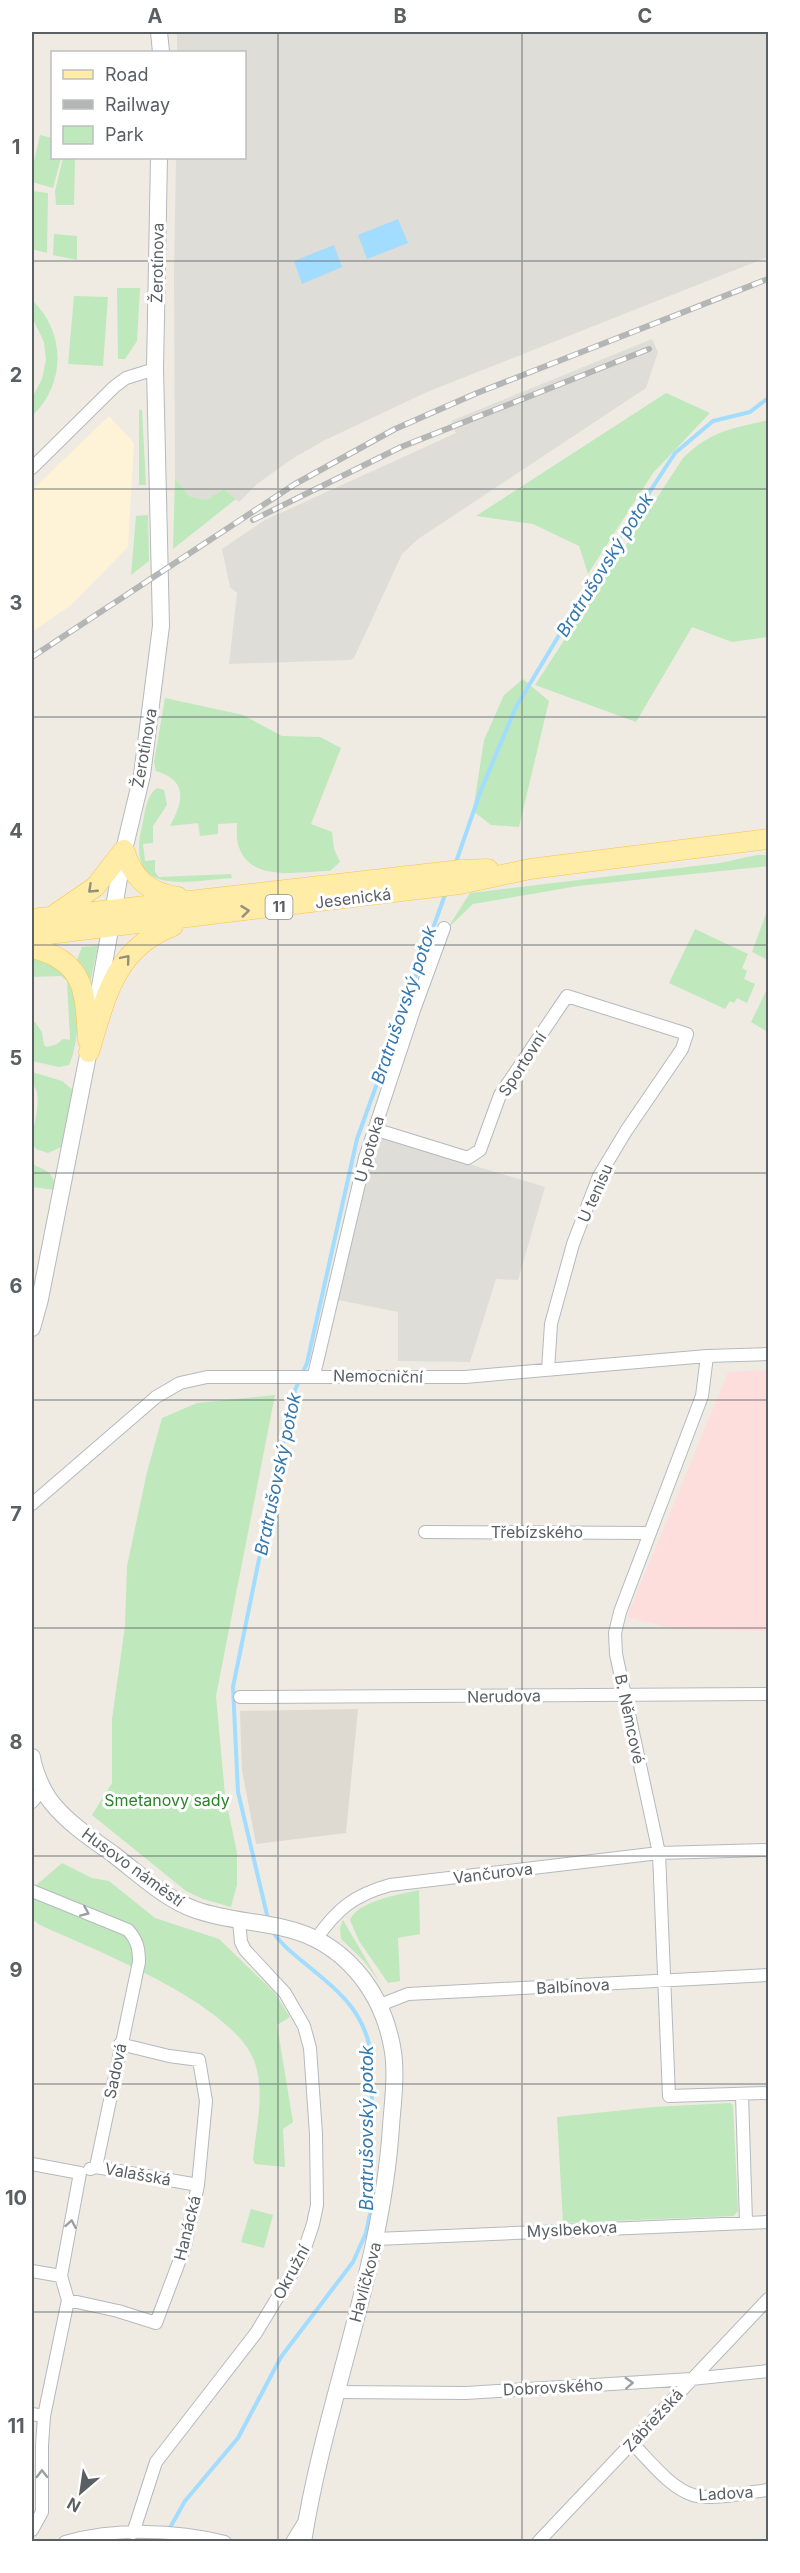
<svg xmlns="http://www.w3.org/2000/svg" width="800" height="2573" font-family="Inter,sans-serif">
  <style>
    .commercial { fill: #fff3d7 }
    .industrial { fill: #dfddd7 }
    .education { fill: #dedad1 }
    .medical { fill: #fddedc }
    .green { fill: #bfe8bc }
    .water { fill: #a2dcff }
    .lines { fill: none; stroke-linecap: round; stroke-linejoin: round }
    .stream { stroke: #a2dcff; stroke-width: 4 }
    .minor-casing { stroke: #b5b9be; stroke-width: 14 }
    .tertiary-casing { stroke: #b5b9be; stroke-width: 18 }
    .primary-casing { stroke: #fdc14d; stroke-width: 21 }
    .minor { stroke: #fff; stroke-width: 12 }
    .tertiary { stroke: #fff; stroke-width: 16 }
    .primary { stroke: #ffeca7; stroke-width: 20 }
    .rail-casing { stroke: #b4b5b5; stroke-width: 6 }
    .rail { stroke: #fff; stroke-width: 4; stroke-dasharray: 11; stroke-linecap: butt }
    .oneway { stroke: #94907b }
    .oneway2 { stroke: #9c9fa2 }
    .grid { fill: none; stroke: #5a5f64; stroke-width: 1.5; stroke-opacity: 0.55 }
    .labels { text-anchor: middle; stroke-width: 6; stroke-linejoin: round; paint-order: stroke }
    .shield { fill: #fff; stroke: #8c8f92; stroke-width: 1.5 }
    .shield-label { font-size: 15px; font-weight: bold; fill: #5a5f64 }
    .street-label { font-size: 16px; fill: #5a5f64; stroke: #fff }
    .park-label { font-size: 16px; fill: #2d822d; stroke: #fff }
    .water-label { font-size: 18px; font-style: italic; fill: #3478b0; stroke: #fff }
    .neatline { fill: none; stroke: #5a5f64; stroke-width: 2 }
    .grid-label { font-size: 20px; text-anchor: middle; font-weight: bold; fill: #5a5f64 }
  </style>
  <rect width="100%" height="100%" fill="#efebe2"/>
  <path class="commercial" d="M109,416L134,443L128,547L71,605L32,632V490Z"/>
  <path class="industrial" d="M177,32H768V257L427,392L323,441L292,459L257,484L239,502L224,489L206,500L189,496L175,478L174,274L176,158H244V52H177Z
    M652,339L658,352L646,388L418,539L402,554L354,658L350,660L229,664L237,593L230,587L222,549L265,520L456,433L451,421Z
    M383,1138L545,1187L518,1280L496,1279L470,1362L398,1361V1312L338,1300L350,1243L376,1146Z"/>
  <path class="education" d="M358,1709L346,1833L256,1844L242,1770L240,1711Z"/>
  <path class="medical" d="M768,1370V1631L676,1629L627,1617L728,1372Z"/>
  <path class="green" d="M40,135L52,138V158H61L53,188L32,182V170Z
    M63,158H75L74,205H56L55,191Z
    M32,191L48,193L47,253L32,249Z
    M54,234L77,236V260L53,255Z
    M117,288H140L137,341L125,359H118Z
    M74,296L108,297L103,366L68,364Z
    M32,300C66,332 66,384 32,416V398L42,379L46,360L44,342L32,317Z
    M666,393L710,413L653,473L588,574L579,546L533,524L476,516Z
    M139,410H142L146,485H139Z
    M768,420V637L732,642L692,627L636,722L535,685L683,458C712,430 731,429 768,420Z
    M175,478L189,496L206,500L224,489L236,499L173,549Z
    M148,515L149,561L131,575L136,516Z
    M523,679L549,701L519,827L491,825L473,811L484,740L504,695Z
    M165,698L243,715L282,736L320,737L341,748L311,824L332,832L334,849L340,862L330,871C303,871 250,883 239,847C236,840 237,831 237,823L218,824V834L200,836L198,823L170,826C183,802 189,781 156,771L154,762Z
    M157,788L164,790L167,805L153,826V843L143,844L145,861L155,860V872L159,877L231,874L232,878C185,881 125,898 142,826C145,814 146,795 157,788Z
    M757,855H768V866L578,886L473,904L447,929L470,893L720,863Z
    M768,908V960L752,952Z
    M695,929L748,954L742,968L747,971L744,979L755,984L747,1003L737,998L734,1003L730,1001L725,1009L669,983Z
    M98,946L89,988L76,962L82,947Z
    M32,959C46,961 64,967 71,982C81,1004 79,1043 69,1065L59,1067L32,1061V1023L35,1022L42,1032L44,1045L47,1047L57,1044L63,1039L70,1040L67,981L61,976L32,977Z
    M768,987V1032L751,1022Z
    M32,1072L62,1081L73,1090L68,1139L61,1147L48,1153L36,1149L32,1143C32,1125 45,1095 32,1084Z
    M32,1164C46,1170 55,1173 55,1190L32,1187Z
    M275,1395L216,1696L225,1795L237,1853V1885L231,1907L203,1899L186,1891L92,1815L112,1783V1719L125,1626L127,1566L147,1472L162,1418L197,1403Z
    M62,1863L92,1878L109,1881L155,1918L219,1939L274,1992L290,2017L277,2025L293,2122L283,2129L285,2167L255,2164L253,2159C256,2129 265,2093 255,2063C235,2004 95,1950 40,1925L32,1919L34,1887Z
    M419,1890L420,1934L398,1938L400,1981L388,1983L359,1941L350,1920C357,1901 401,1894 419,1890Z
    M343,1920L380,1983L364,1961L341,1939L340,1928Z
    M730,2103L733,2105L738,2211L734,2216L563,2223L557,2117L653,2107Z
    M251,2209L273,2215L264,2248L241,2242Z"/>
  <path class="water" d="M398,219L408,243L367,259L358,235Z
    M334,245L342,267L302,284L294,261Z"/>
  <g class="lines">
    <path class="stream" d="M455,865L481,790L516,707L594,577L675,453L713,421L750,412L768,398
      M268,1919L238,1792L233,1687L277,1471L295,1390L307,1363L357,1139L446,892
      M162,2542L185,2501L238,2438L281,2357L353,2262L366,2233L371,2209L372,2060C366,2010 338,1991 302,1961C291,1952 280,1943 272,1931"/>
    <g class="minor-casing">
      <path id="minor" d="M32,468L114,387L126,378L155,369
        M374,1129L468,1158L480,1150L500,1095L567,996L687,1034L682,1049L626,1131L599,1176L573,1244L551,1324L548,1370
        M707,1356L702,1396L620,1612L615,1633L616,1654L659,1853L669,2096L768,2093
        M314,1375L365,1158L414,1010L444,928
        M32,1504L156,1397L180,1383L207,1377H465L707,1356L768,1354
        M425,1532L650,1533
        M240,1697L768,1694
        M32,1802L44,1788
        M32,1891L128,1930C137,1940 139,1948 139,1962L96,2167
        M316,1939C337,1909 354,1895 390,1885L659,1853L768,1850
        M380,2005L408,1994L768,1975
        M742,2095L746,2222
        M32,2164L80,2173
        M90,2169L96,2167L198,2185
        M376,2239L768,2222
        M32,2271L61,2276
        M68,2300L118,2311L156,2323L185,2246L198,2185L206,2101L199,2060L169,2056L120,2044
        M337,2392L466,2393L691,2379L768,2371
        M32,2414L44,2416
        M632,2443C649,2460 670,2488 693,2495C713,2501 748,2492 768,2490
        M32,2530L42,2512V2445L44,2416L68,2300L61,2276L80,2173
        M133,2533L156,2462L256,2333L302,2257L313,2224L317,2205L316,2134L310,2048L304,2026L285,1993L245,1950L241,1942L239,1921
        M65,2542C115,2528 175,2529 225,2542
        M292,2542L303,2524
        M538,2542L768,2299"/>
    </g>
    <g class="tertiary-casing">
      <path id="tertiary" d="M159,32L161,52
        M96,1009L124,850L142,775L161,626L155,369L159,158
        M32,1328L40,1299L91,1040
        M32,1757C34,1771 43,1792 52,1803C68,1823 92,1839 113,1854C139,1874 165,1899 196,1910C225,1920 254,1921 284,1928C343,1941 381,1989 392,2046C397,2071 393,2100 391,2126C382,2268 325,2401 303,2542"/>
    </g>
    <g class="primary-casing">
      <path id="primary" d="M124,850C133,878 148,893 178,897
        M57,913L95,887L124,850
        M32,919L461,870L488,869
        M32,936L460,884L530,869L768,839
        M32,948C86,961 85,992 88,1040
        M89,1052C106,997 114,949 173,926"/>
    </g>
    <use href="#minor" class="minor"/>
    <use href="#tertiary" class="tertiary"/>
    <use href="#primary" class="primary"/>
    <g class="rail-casing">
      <path id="rail" d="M253,520L401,447L649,349
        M32,657L295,484L395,429L477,393L768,279"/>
    </g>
    <use href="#rail" class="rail"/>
  </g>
  <defs><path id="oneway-chevron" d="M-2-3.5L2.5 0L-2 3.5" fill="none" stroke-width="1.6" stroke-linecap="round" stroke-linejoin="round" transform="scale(1.5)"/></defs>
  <g class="oneway">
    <use href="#oneway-chevron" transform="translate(92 889) rotate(137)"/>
    <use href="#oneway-chevron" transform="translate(245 911) rotate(-7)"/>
    <use href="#oneway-chevron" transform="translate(126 959) rotate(-50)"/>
  </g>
  <g class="oneway2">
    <use href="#oneway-chevron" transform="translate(85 1912) rotate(23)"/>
    <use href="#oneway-chevron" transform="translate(71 2224) rotate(-80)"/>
    <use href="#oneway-chevron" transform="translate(629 2383) rotate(-3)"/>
    <use href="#oneway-chevron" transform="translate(42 2474) rotate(-91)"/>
  </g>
  <path class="grid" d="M278,32V2542M522,32V2542M32,261H768M32,489H768M32,717H768M32,945H768M32,1173H768M32,1400H768M32,1628H768M32,1856H768M32,2084H768M32,2312H768"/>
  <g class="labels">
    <rect class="shield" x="265.5" y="895" width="27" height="24" rx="4.5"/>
    <g class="shield-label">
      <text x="279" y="912">11</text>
    </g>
    <g class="street-label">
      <text transform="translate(157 263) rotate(-89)" y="6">Žerotínova</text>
      <text transform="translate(144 748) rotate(-80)" y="6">Žerotínova</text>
      <text transform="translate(353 898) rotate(-7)" y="6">Jesenická</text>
      <text transform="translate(522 1064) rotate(-57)" y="6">Sportovní</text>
      <text transform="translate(369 1149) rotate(-74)" y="6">U potoka</text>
      <text transform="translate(595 1193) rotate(-66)" y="6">U tenisu</text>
      <text transform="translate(378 1376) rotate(1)" y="6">Nemocniční</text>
      <text x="537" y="1538">Třebízského</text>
      <text transform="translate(504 1696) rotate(-1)" y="6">Nerudova</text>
      <text transform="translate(630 1719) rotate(78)" y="6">B. Němcové</text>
      <text transform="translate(133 1867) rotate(36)" y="6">Husovo náměstí</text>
      <text transform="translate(493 1873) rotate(-7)" y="6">Vančurova</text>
      <text transform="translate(573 1986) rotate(-3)" y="6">Balbínova</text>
      <text transform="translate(115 2071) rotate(-78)" y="6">Sadová</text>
      <text transform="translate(138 2174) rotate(10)" y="6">Valašská</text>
      <text transform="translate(187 2228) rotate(-76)" y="6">Hanácká</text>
      <text transform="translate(572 2229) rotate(-3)" y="6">Myslbekova</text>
      <text transform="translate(291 2272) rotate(-62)" y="6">Okružní</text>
      <text transform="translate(365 2282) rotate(-75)" y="6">Havlíčkova</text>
      <text transform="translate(553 2387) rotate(-3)" y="6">Dobrovského</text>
      <text transform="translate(653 2420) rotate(-47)" y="6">Zábřežská</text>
      <text transform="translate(726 2493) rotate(-3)" y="6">Ladova</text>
    </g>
    <g class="park-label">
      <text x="167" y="1806">Smetanovy sady</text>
    </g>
    <g class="water-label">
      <text transform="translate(605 565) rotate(-58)" y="6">Bratrušovský potok</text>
      <text transform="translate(404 1005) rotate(-71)" y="6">Bratrušovský potok</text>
      <text transform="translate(278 1474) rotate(-78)" y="6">Bratrušovský potok</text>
      <text transform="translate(367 2128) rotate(-90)" y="6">Bratrušovský potok</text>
    </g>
  </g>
  <rect width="800" height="2573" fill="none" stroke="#ffffff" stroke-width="66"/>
  <rect x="51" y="51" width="195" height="108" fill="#ffffff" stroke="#bdbfc1" stroke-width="1.5"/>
  <rect x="63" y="70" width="30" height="9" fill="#ffeca7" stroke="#bdbfc1" stroke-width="1.5"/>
  <text x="105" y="81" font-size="18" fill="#5a5f64">Road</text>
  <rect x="63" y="100" width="30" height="9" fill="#b4b5b5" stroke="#bdbfc1" stroke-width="1.5"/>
  <text x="105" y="111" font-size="18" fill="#5a5f64">Railway</text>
  <rect x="63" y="126" width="30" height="18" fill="#bfe8bc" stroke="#bdbfc1" stroke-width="1.5"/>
  <text x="105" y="141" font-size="18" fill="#5a5f64">Park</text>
  <g transform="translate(81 2492) rotate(209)" stroke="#ffffff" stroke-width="4.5" paint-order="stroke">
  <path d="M0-4.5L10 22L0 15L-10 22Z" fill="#5a5f64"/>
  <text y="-9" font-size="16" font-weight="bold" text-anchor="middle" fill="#5a5f64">N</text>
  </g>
  <rect x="33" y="33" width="734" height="2507" class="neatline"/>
  <g class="grid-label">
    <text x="155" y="23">A</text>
    <text x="400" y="23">B</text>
    <text x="645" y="23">C</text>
    <text x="16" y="154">1</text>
    <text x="16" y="382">2</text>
    <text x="16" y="610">3</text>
    <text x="16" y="838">4</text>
    <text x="16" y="1065">5</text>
    <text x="16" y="1293">6</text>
    <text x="16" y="1521">7</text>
    <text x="16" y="1749">8</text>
    <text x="16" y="1977">9</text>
    <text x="16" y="2205">10</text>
    <text x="16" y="2433">11</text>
  </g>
</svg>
